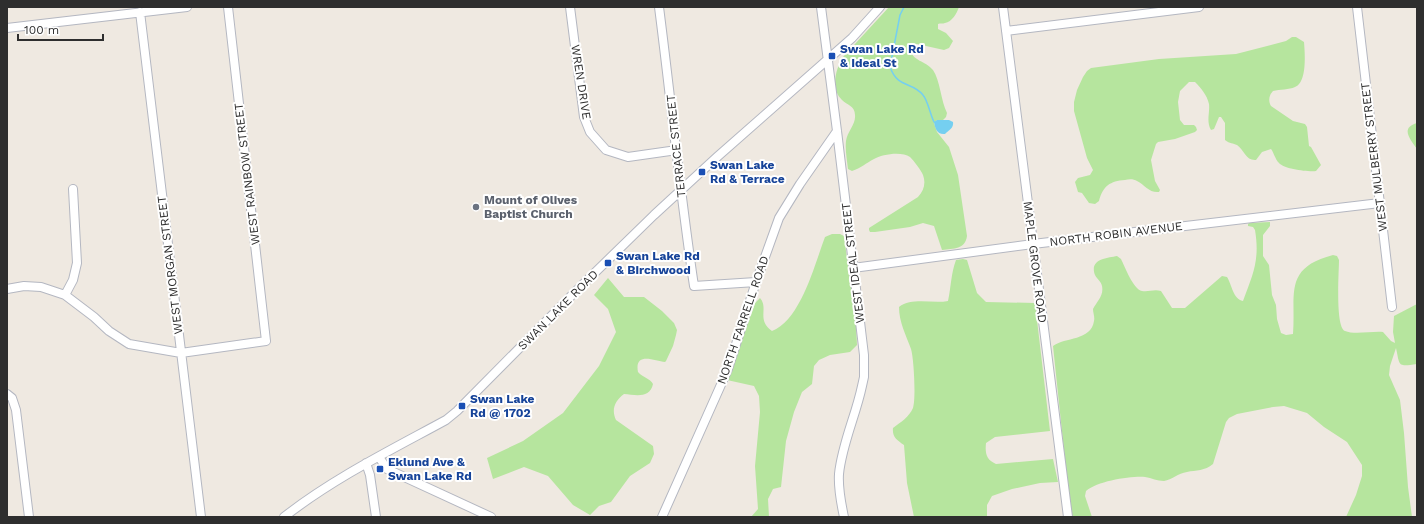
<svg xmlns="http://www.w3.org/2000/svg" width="1424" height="524" font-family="'Work Sans',sans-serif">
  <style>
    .green { fill: #b6e59e }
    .water { fill: #75cff0 }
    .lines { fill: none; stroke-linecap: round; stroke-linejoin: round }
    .stream { stroke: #75cff0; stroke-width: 1.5 }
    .minor-casing { stroke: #b4b7c1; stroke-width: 10 }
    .minor { stroke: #fff; stroke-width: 8 }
    .transit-dot { fill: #1a4fb4; stroke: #fff; stroke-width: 1.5 }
    .worship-dot { fill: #6b7280; stroke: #fff; stroke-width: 1.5 }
    .labels { text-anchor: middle; stroke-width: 4; stroke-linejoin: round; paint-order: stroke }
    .transit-label { font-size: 12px; font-weight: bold; fill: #164399; stroke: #fff; text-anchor: start }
    .street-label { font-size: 12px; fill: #2e2e2e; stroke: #fff }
    .worship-label { font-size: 12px; font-weight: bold; fill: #5b616d; stroke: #fff; text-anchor: start }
  </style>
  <rect width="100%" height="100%" fill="#efe9e1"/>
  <path class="green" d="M889,7H959C957,13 952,22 945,23C943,24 940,23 938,24V29L946,33L953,41L949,48L944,50L917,44L912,46L910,49C912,61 926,61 933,70C940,80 941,101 947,113L946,117L943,120H937L934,123L937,132L949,147L958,175L967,236C965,250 954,248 942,250L934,226L923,223L910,227L875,232H870L869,230V228L918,197C924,191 926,183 923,175C921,170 914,161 910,157C902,151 882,154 874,159C866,163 861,168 852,171L848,169C847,160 845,150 846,141C847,132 856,124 855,115C855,106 847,105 842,100C830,89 836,68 843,57Z
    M1292,37H1296L1304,42C1305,54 1307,83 1295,87C1289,90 1280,89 1273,91C1269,95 1268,101 1271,106L1293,121L1305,124L1307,127L1309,146L1311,147L1321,165L1316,171C1308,172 1284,169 1279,163C1275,159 1274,153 1271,149L1262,152L1256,160C1246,161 1244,150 1237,145C1233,143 1230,144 1225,140V123L1221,117H1219L1214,129L1211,130C1206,121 1210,113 1209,104C1207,95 1201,88 1195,82H1189L1180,91L1178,102L1180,120L1184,125H1194L1196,127L1197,130L1195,132L1175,139L1158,142L1156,144L1151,160L1155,181L1160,190L1159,192C1149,193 1145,185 1137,181C1134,179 1129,179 1125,180C1110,181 1103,186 1099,201L1095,204L1089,203L1082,193L1078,192L1075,182L1078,178L1090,175L1093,170L1087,158L1074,111V102L1077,90L1083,77L1087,71L1091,68L1159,59L1236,54L1286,41Z
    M1417,123V149C1410,139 1400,128 1417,123Z
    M1270,222V226L1263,235V256L1269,265L1272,295L1276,305L1277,319L1281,333L1286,335L1293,334C1296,294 1283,268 1333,255L1337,256L1339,260C1339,272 1335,327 1345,331C1354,335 1372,331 1383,332L1391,341L1395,343L1393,332L1394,316L1417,304V364C1397,367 1400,366 1396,348L1390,366L1389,375L1400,400L1404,433L1408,487L1412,517H1346L1356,495L1362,476V465L1347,442L1324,427L1307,413L1284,406L1273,407L1237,414L1229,418L1226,422L1213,464C1205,471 1196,470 1187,472C1178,473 1172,480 1164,481C1157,481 1152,478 1145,477C1130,476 1098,481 1086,491L1085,496L1092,517H1071L1053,346C1065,337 1091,341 1094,321C1095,317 1093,313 1093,309C1097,301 1104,296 1102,286C1101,281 1097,279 1095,275C1089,259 1107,258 1117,256L1121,259C1125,267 1133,289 1142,291C1149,292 1154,289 1161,291L1172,308H1185L1222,276L1227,277C1232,285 1233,299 1243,301C1253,274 1260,260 1255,230L1253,227L1248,226V224L1249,223Z
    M832,234H840L844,236L856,325L857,345L850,352L830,355L819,360L814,366L812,384L802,392L794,412L786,441L781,487L773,489L768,499L769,517H751L758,509L755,466L760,412L759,396L754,386L727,380L755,303L760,298C769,308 756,320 772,331C801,320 815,263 825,237Z
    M963,259L967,260L977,293L986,302L1035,303L1050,431L995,437L986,443C985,453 986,460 996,464L1053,459L1058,482L1040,483L1012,489L992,496L987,505V517H914L907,483L904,445C897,440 892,437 893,428C901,422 909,417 913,408C916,399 914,359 911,349C906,335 899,322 899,307C912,297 933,304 948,301C951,287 951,273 956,260Z
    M608,278L624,297H644L662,311L674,323L677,330L676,335L673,346L666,361L665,362C655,361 634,351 638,372C643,378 650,378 653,384C650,399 635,395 624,394C615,401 611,409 616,420L653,446L654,454L650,463L630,476L611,502L599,506L590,515L573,505L548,476L524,467L493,479L487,458L523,441L563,413L599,366L616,332L608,309L594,295Z"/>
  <path class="water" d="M937,120H949L953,122C954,128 949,130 945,134C937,135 935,128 934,122Z"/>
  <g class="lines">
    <path class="stream" d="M904,7L900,15L890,67C898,89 912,81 923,95C928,101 930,114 934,122"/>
    <g class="minor-casing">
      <path id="minor" d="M570,7L584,117L590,132L606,150L628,157L677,150
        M659,7C671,100 680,193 694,286L756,282
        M821,7L837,131L864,355V377L862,386C856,415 842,444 839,474C838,488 841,503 844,517
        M1003,7L1068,517
        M1357,7L1392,307
        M140,12L201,517
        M7,28L187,7
        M1006,31L1199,7
        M853,268L1033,244L1380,203
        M7,289L24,286L41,287L65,295L94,317L109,331L129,344L181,353L266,341L228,7
        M65,295L73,280L77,263L73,189
        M7,394L12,398L16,410L29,517
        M379,457L387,469L491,517
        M366,463L370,475L376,517
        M284,517C334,478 391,450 446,420L457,411L576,291L654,215L717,157L852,38L880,7
        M662,517L728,369L756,282L779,218L800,184L837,131"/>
    </g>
    <use href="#minor" class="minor"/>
  </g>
  <g class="transit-dot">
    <rect x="828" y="52" width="8" height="8" rx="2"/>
    <rect x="698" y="168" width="8" height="8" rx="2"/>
    <rect x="604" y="259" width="8" height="8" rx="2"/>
    <rect x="458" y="402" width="8" height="8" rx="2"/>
    <rect x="376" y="465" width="8" height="8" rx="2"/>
  </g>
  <circle class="worship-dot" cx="476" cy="207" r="4"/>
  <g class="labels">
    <g class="transit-label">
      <text x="840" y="53">Swan Lake Rd<tspan x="840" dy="14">&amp; Ideal St</tspan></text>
      <text x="710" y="169">Swan Lake<tspan x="710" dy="14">Rd &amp; Terrace</tspan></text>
      <text x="616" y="260">Swan Lake Rd<tspan x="616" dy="14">&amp; Birchwood</tspan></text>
      <text x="470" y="403">Swan Lake<tspan x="470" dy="14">Rd @ 1702</tspan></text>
      <text x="388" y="466">Eklund Ave &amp;<tspan x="388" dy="14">Swan Lake Rd</tspan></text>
    </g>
    <g class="street-label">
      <text transform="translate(581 82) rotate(81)" y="4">WREN DRIVE</text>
      <text transform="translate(676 146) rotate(-96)" y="4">TERRACE STREET</text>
      <text transform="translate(1374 157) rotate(-97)" y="4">WEST MULBERRY STREET</text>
      <text transform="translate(247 174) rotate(-97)" y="4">WEST RAINBOW STREET</text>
      <text transform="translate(1116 234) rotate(-7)" y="4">NORTH ROBIN AVENUE</text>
      <text transform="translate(1035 262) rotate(83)" y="4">MAPLE GROVE ROAD</text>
      <text transform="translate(853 263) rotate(-97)" y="4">WEST IDEAL STREET</text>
      <text transform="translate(170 265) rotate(-97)" y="4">WEST MORGAN STREET</text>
      <text transform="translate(558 310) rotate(-45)" y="4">SWAN LAKE ROAD</text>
      <text transform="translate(743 320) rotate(-71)" y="4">NORTH FARRELL ROAD</text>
    </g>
    <g class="worship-label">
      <text x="484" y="204">Mount of Olives<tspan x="484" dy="14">Baptist Church</tspan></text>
    </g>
  </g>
  <rect width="1424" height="524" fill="none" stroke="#2e2e2e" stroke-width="16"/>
  <path d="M18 34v6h85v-6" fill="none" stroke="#2e2e2e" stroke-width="2"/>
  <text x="24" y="34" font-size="12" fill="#2e2e2e" stroke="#ffffff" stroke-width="3" paint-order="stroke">100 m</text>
</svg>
